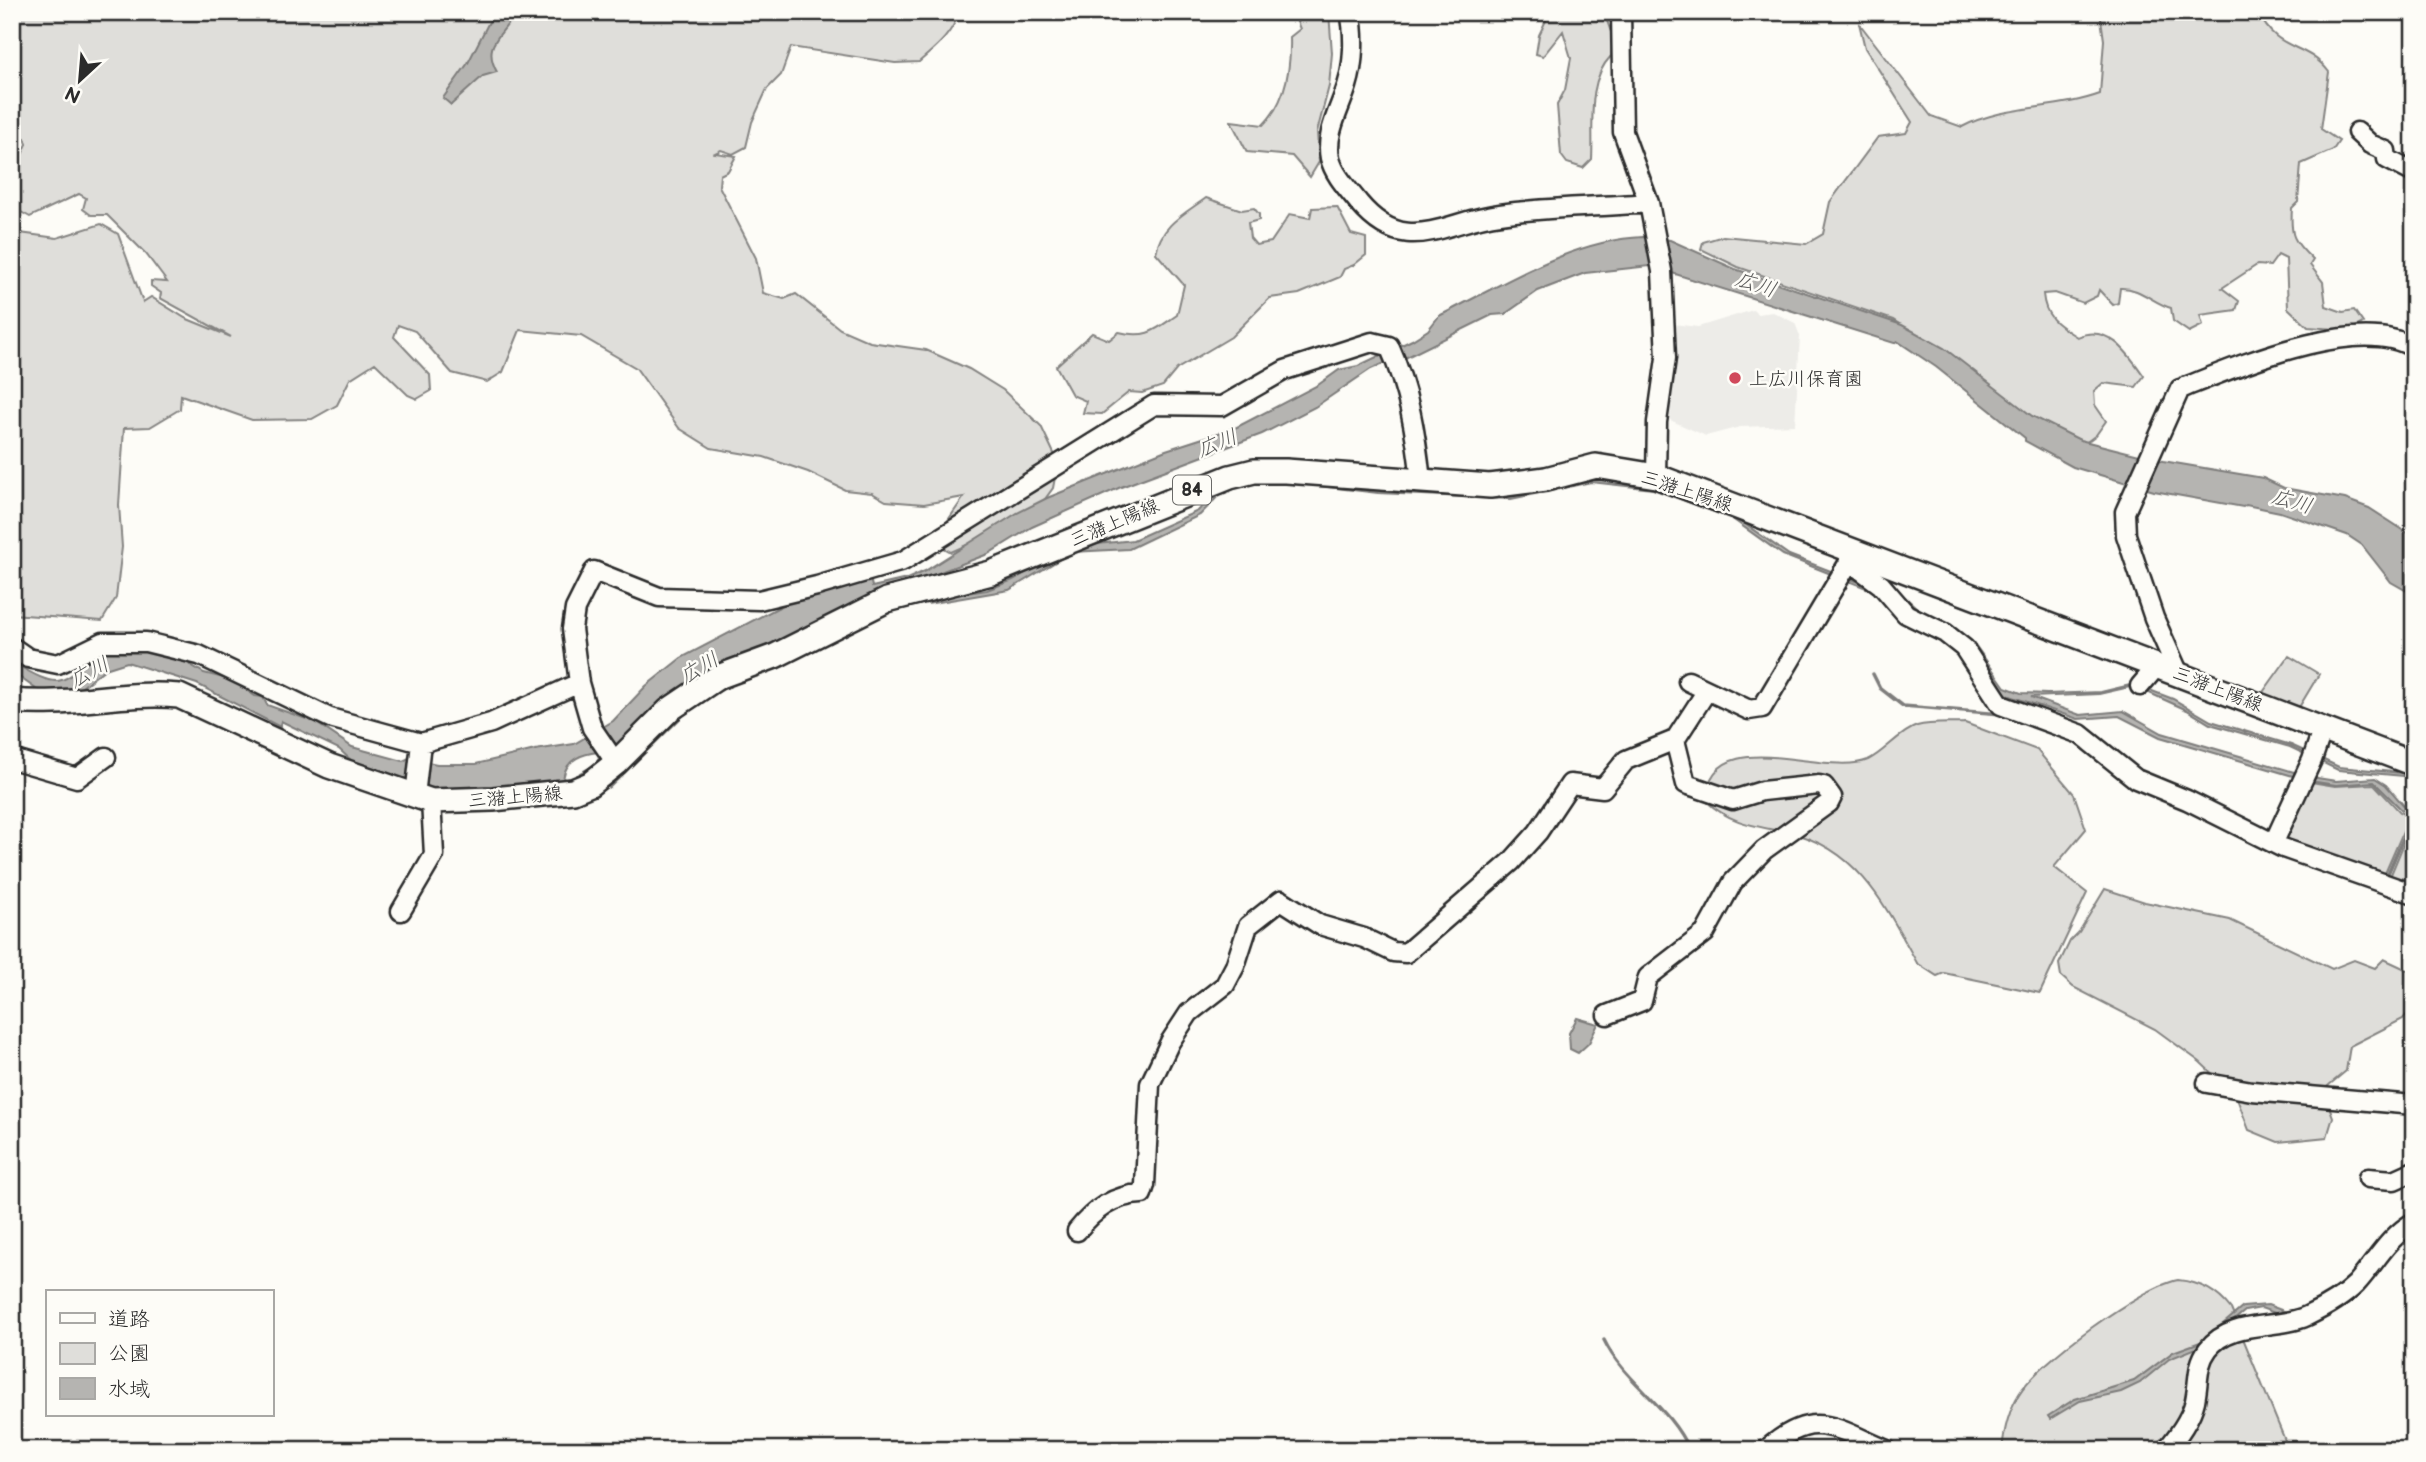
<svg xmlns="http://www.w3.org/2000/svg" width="2426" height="1462" font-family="'Balsamiq Sans','Klee One',sans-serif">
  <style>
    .built { fill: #edece8 }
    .green { fill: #dfdeda; stroke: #858482; stroke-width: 2 }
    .water { fill: #b5b4b1; stroke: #7e7d7b; stroke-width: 2 }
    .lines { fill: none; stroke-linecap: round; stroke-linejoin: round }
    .stream { stroke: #7e7d7b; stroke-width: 3.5 }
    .minor-casing { stroke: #2b2b2b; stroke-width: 23 }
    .major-casing { stroke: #2b2b2b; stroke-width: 28 }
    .minor { stroke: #fdfcf7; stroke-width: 18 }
    .major { stroke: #fdfcf7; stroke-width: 23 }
    .poi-dot { fill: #d1495b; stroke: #fdfcf7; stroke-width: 2.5 }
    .labels { text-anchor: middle; stroke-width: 5; stroke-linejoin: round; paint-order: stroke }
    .shield { fill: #fdfcf7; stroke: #6a6a68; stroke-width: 2 }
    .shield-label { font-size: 18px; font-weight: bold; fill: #2b2b2b }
    .poi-label { font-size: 19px; fill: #2b2b2b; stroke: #fdfcf7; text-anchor: start }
    .street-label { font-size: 19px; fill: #2b2b2b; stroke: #fdfcf7 }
    .water-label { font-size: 21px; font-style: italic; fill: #5b5b5a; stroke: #fdfcf7 }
  </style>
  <rect width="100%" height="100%" fill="#fdfcf7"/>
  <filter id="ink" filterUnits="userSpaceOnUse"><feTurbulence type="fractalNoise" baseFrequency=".0143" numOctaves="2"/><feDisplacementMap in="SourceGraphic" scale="14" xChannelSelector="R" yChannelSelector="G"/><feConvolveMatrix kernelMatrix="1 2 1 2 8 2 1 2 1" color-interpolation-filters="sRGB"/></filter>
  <g filter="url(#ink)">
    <path class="built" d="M1753,310L1757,314L1773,312L1795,323L1800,336L1795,425L1740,427L1706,436L1670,420L1673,324L1698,327Z"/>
    <path class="green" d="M12,12H959C952,35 936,47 919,62L895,63L791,47L781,75L767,89L752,122L746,147L733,154L721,150L715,153L736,156L728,171L720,175L719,186L756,258L763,293L784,299L796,294L840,329L870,342L926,350L969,369L1003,390L1041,426L1058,462L1053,488L1045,499L1007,527L951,552L933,542L964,497L924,504L886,501L872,493L845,490L808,472L764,457L711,448L679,428L636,368L581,336L520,330L503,372L487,382L452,373L415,331L398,325L394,337L430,375L431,391L417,399L408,395L375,363L350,379L337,405L312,419L252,420L181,395L180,409L150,427L124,428L119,505L122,547L116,598L102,621L12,614V232L57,238L101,224L118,234L143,302L151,297L185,318L231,337L160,298L161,293L151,286V281L167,282L146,254L107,215H91L83,209L86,198L79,194L30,217L12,207V176L27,144L25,138L12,139Z
      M1293,12H1329L1332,53L1329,86L1317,132L1319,162L1310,177L1292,156L1247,152L1231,121L1263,125C1286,102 1291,68 1290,37L1300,29Z
      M1550,12H1604L1613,38L1611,56C1586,82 1594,125 1592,159L1583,168L1567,163L1561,155L1557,105L1565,90L1571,58L1563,31L1543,56L1536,54L1539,35Z
      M2100,12H2258C2278,54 2304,40 2329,72L2321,129L2339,141L2333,150L2301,164L2298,202L2292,208C2290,236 2293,241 2313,260L2310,265L2323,282L2326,306L2343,312L2354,310L2363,323L2350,330L2308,327L2288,308L2286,259L2278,255L2270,266L2257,265L2222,288L2239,301L2236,310L2200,315L2203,325L2189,332L2173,321L2171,308C2153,303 2140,287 2120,288L2118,303L2113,305L2099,290L2097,296L2083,303L2055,293L2043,294C2045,318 2058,325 2077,337C2108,323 2128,353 2144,376L2136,387L2103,383L2094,391L2095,405L2106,421L2096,435L2080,447L1967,378L1938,350L1893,320L1738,267L1701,249L1703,242L1723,236L1806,244L1823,234L1830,202L1878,137L1906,133L1912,122L1865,48L1859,23L1931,116L1962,127C2003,105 2056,110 2100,94L2104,40Z
      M1206,198L1242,210L1254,208L1259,214V220L1248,223L1250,238L1256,245L1271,242L1290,214L1310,218L1312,208L1337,207L1351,234L1366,238V255L1354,265L1344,269L1340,277L1299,294L1270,298L1231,337L1177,369L1163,386L1142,393L1129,392L1102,414L1083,413L1086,401L1072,395L1056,366L1092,333L1109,340L1119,332C1147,339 1155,330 1177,315L1184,285L1156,253C1161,225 1184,214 1206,198Z
      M2289,656L2319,674L2298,709L2261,695Z
      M1965,723L2037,750L2074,794L2086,829L2054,867L2087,893L2040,993L1944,973L1937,976L1917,963C1886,907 1858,848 1790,833C1757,826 1732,825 1706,801C1709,720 1823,778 1868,760C1885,752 1899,732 1917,726C1931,722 1950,724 1965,723Z
      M2311,782L2335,786L2374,784L2400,812L2410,816L2383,878L2286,842L2285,836Z
      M2414,819V889L2389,879Z
      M2105,889L2145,902L2230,920L2332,969L2354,960L2375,968L2384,959L2414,973V1006L2403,1019L2350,1046L2346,1071L2323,1090L2333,1117L2327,1137L2278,1142L2249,1130L2236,1096L2200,1062L2155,1029L2073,987L2061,976L2059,964L2070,941L2079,932Z
      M2178,1280C2200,1282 2218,1292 2231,1309L2289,1450H2002C2004,1430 2009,1410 2019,1394C2039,1361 2141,1287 2178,1280Z"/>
    <path class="water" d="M494,12H516C503,36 481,43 497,72L483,76L451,105L443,98L468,63Z
      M1643,237L1670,240L1735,269L1902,325L1944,348L2032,416L2080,440L2163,461L2263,478L2284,488L2345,499L2369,508L2414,537V595L2391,582L2362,545L2347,535L2280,512L2246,505L2243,507L2154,491L2073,467L2025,441V438L1936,367L1897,341L1894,343L1650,266L1585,273L1538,291L1505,314L1492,315L1399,361L1392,360L1371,369L1315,407L1262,434L1121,487L1032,527L988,554L943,571L781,647L581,777L580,773L596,764L600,755L598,752C579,754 563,762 563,783L570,787L435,791L354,763L339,749L281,721L280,727L197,684L127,662L105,669L73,694L46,696L12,672V662C60,690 61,688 98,649L128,648L184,661L204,673L232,680L255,696L263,697L267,705L315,722L352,747L403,761L409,758L437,764H476L535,750L574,744L613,721L646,686L681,658L783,605L870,577L872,587L907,579L925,571L1017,513L1047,498L1166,450L1237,427L1318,385L1339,370L1358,366L1412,340L1428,330L1439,316C1502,285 1571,240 1643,237Z
      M1587,478L1658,486L1735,517L1789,555L1875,588L1868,563L1917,608L1973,642L2005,687L2021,693L2047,694L2101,692L2134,684L2173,699L2211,721L2291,745L2339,767L2414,774V777L2338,770L2290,747L2210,724L2187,710L2134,686L2099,694L2031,697L2080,715L2123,711L2162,733L2311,777L2336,781L2375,778L2386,785L2405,807L2414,810V813L2402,810L2374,782L2336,785L2310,781L2160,737L2119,716L2078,719L2010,696L2000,690L1969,645L1879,593L1783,555L1731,518L1653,489L1591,482L1511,499L1378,493L1286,482L1238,485L1225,489L1200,515L1129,549L1072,552L1009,590L928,604L926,599L987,590L1013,580L1071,547L1133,540L1198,511L1220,486L1249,479L1513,495Z
      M1577,1018L1598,1024L1589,1043L1578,1053L1570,1049L1569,1033Z
      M2414,1213V1218L2396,1230L2351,1283L2315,1308L2286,1317L2261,1308L2245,1311L2204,1345L2169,1359L2140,1383L2121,1392L2080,1401L2050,1419L2048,1416L2075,1399L2134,1381L2173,1352L2203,1341L2243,1307L2268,1305L2289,1313L2319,1302L2350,1280L2393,1228Z"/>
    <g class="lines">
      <path class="stream" d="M766,671L785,665
        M1873,674L1880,688L1903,706L2002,714
        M718,691L739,681
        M609,787L688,710
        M2386,878L2414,813
        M1604,1340C1624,1382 1670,1406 1689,1450"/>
      <g class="minor-casing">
        <path id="minor" d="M1350,12C1355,35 1354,64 1347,86C1340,109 1325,133 1330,158C1334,175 1348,189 1359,203C1406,259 1443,221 1500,214C1549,207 1600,207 1649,203
          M1621,12L1623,132L1649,203L1662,271L1666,358L1657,422L1656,476
          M2357,132L2370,144L2386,151L2387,159L2414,173
          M1849,561L1881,585L1906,614L1945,633L1964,648L2001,705L2080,734L2136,779L2187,800L2283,848L2414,894
          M12,647L28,658L58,664L103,642H146L199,655L330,718L421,743L491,723L579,683
          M2179,674L2154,618L2126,535L2125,512L2180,389C2236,367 2359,313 2414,348
          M1688,681L1749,710L1762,708L1855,552
          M2140,686L2158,665
          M12,759L77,778L106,757
          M616,763L592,728L579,683L572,629L575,609L594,571L659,597L759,600L817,586L903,561L1154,405L1222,406L1285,370L1372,342L1389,346C1409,390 1416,434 1421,481
          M415,796L421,743
          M2274,842L2312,760L2323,728
          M401,911L434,855L431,801
          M1607,1015L1642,1001L1648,977L1705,933L1733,882L1764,850L1829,803L1832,797L1824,786L1819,785L1762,791L1733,800L1686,784L1675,740
          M2207,1083L2252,1091L2414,1105
          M2368,1178L2394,1180L2414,1171
          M1077,1231C1094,1210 1113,1195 1142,1194L1145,1185L1150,1084L1170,1042L1189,1013L1225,985L1235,966L1248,926L1281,900L1320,925L1364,938L1393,952L1406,953L1511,862L1538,832L1570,784L1603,788L1626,760L1675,740L1706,692
          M1766,1450C1814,1407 1834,1428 1887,1450
          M2166,1450C2178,1436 2194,1414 2196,1395C2199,1377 2197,1364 2208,1349C2231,1319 2277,1330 2307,1316C2324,1308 2343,1297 2356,1284C2376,1262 2388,1237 2414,1222"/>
      </g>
      <g class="major-casing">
        <path id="major" d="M12,701C68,707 123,691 179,696L329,766L431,801L493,799L573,791L590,784L616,763L669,710L718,677L775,656L887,600L991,573L1230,477L1254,471H1286L1490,486L1546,479L1596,466L1656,476L2414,764"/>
      </g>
      <use href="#minor" class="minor"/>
      <use href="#major" class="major"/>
    </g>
  </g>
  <circle class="poi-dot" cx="1735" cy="378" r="7"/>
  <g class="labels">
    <rect class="shield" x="1173" y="475.5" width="38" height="29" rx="5"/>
    <g class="shield-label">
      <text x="1192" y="496">84</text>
    </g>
    <g class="poi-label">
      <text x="1749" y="385">上広川保育園</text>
    </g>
    <g class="street-label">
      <text transform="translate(1687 490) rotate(18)" y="7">三潴上陽線</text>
      <text transform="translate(1114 522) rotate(-23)" y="7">三潴上陽線</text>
      <text transform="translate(2218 688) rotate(21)" y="7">三潴上陽線</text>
      <text transform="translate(515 796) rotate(-5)" y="7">三潴上陽線</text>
    </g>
    <g class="water-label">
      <text transform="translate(1756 284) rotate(18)" y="7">広川</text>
      <text transform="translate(1217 443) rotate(-22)" y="7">広川</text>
      <text transform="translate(2292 501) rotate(16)" y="7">広川</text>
      <text transform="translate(699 668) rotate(-31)" y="7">広川</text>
      <text transform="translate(89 672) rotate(-28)" y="7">広川</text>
    </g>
  </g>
  <rect width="2426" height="1462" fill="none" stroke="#fdfcf7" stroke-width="42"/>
  <rect x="21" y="21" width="2384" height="1420" fill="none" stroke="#2b2b2b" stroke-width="2.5" filter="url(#ink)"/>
  <rect x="46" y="1290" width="228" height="126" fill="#fdfcf7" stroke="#a9a8a5" stroke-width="2"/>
  <rect x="60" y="1313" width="35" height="10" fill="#fdfcf7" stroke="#a9a8a5" stroke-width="2"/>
  <text x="108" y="1326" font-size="21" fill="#2b2b2b">道路</text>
  <rect x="60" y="1343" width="35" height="21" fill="#dfdeda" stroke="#a9a8a5" stroke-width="2"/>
  <text x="108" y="1360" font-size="21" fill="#2b2b2b">公園</text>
  <rect x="60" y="1378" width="35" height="21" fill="#b5b4b1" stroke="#a9a8a5" stroke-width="2"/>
  <text x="108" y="1396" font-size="21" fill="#2b2b2b">水域</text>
  <g transform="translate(80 80) rotate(206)" stroke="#fdfcf7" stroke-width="5" paint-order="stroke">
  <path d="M0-5L12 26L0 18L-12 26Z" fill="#2b2b2b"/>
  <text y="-10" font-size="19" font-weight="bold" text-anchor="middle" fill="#2b2b2b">N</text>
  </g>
</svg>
